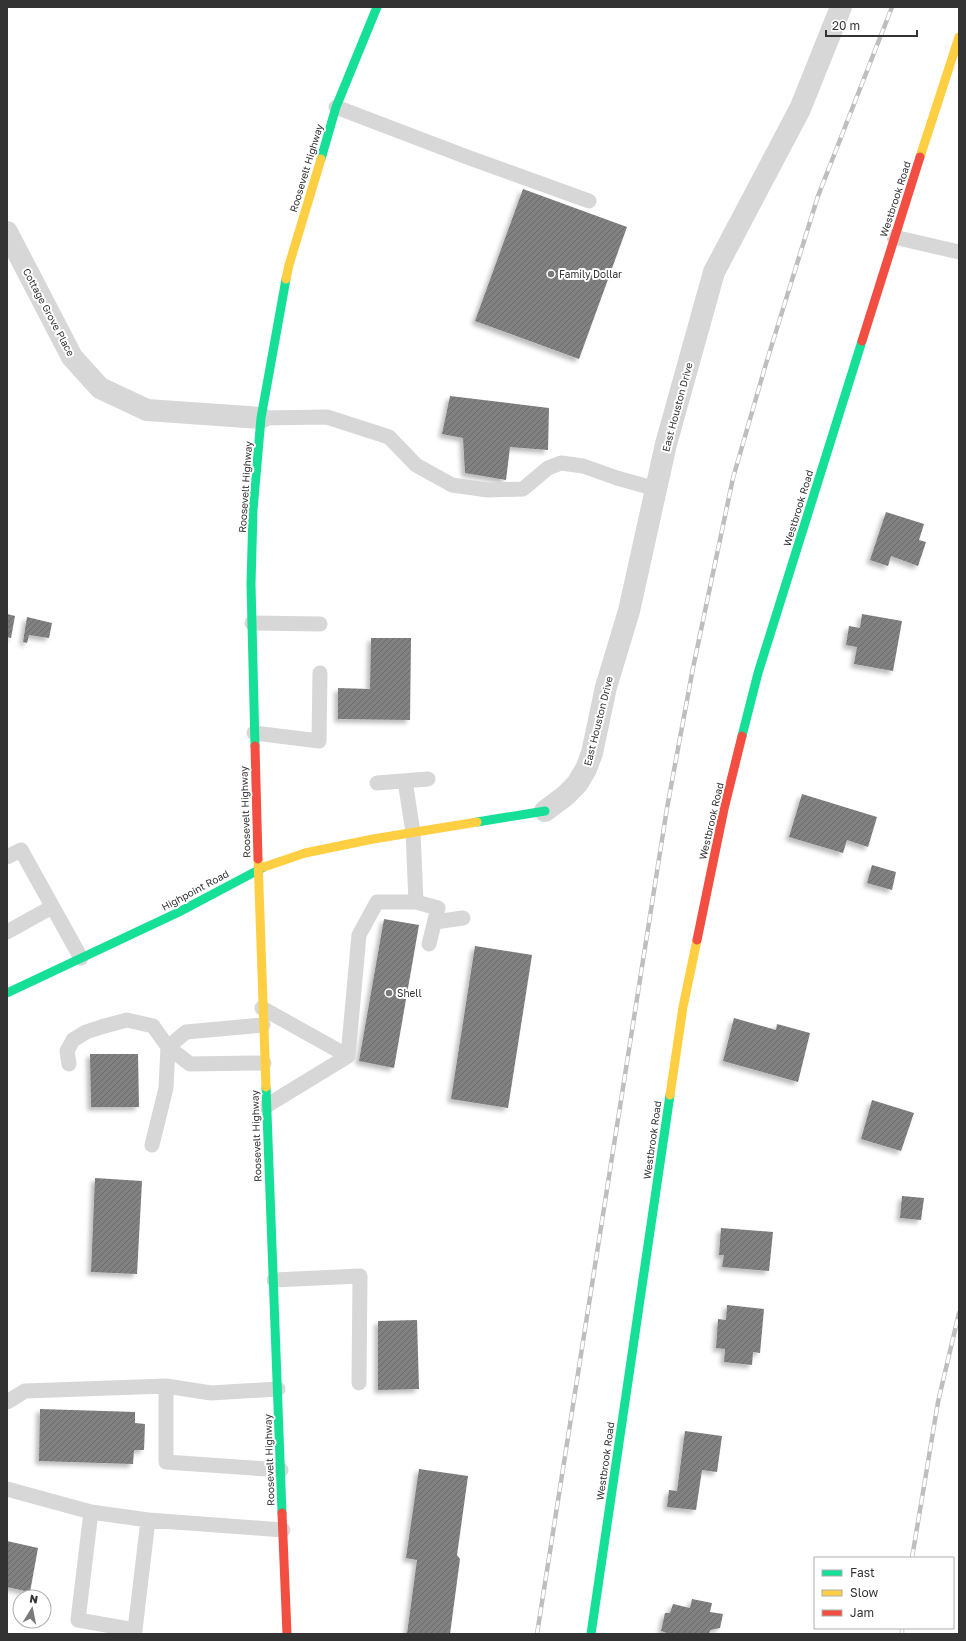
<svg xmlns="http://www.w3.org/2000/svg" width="966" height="1641" font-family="'Golos Text',sans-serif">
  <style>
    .building { fill: url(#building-hatch); filter: url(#shadow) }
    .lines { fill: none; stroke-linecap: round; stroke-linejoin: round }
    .lane { stroke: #d7d7d7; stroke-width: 15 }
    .street { stroke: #d7d7d7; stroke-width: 22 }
    .fast { stroke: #16e098; stroke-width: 9 }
    .slow { stroke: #ffcf43; stroke-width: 9 }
    .jam { stroke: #f24e42; stroke-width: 9 }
    .rail-casing { stroke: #bebebe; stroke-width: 4.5 }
    .rail { stroke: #fff; stroke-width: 3; stroke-dasharray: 9; stroke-linecap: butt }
    .poi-dot { fill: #7a7a7a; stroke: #fff; stroke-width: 1.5 }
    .labels { text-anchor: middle; stroke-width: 4; stroke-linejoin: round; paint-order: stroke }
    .street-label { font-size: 10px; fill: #333; stroke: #fff }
    .poi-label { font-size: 10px; fill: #333; stroke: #fff; text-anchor: start }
  </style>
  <defs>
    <pattern id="building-hatch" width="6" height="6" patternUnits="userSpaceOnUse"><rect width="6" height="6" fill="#818181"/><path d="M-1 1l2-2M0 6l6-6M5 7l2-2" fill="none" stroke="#6a6a6a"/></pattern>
    <filter id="shadow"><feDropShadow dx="-3.5" dy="3.5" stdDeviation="2" flood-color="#0004"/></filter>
  </defs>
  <rect width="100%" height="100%" fill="#fff"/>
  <path class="building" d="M523,189L627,227L579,359L475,321Z
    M450,396L549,408L548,450L510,447L506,480L465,473L463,438L442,434Z
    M886,512L924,524L919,540L926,542L918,566L891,556L888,566L870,560Z
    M7,614L15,616L11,638L7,637Z
    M862,614L902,621L893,671L854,664L857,647L846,645L849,626L860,628Z
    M27,617L52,623L49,638L29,635L27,643L23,642Z
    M371,638H411L410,720L338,719V688L370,689Z
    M802,794L877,817L868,847L847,840L843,853L789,837Z
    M872,865L896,872L892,890L867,883Z
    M384,919L419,925L394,1068L359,1061Z
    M475,946L532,955L508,1108L451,1099Z
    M734,1018L776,1030L777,1024L810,1033L798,1082L723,1061Z
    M90,1054H138L139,1107H91Z
    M872,1100L914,1113L901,1151L861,1139Z
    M95,1178L142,1181L137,1274L91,1272Z
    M902,1196L924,1198L921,1220L900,1218Z
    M721,1228L773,1232L769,1271L722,1267L724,1255H719Z
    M727,1305L764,1309L760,1353L753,1352L752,1365L724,1362L725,1349L716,1348L718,1319L726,1320Z
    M417,1320L419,1389L378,1390V1321Z
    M40,1409L135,1412V1423L145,1424L144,1450H134L133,1464L39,1461Z
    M685,1431L722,1436L717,1472L702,1470L696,1510L667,1507L669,1490L677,1491Z
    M419,1469L468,1476L457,1555L460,1559L450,1634H407L417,1560L406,1558Z
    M7,1541L38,1548L30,1592L7,1587Z
    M692,1599L712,1603L710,1612L723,1614L720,1628L710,1630L709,1634H670L661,1631L665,1613H670L673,1604L690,1608Z"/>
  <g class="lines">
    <path class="lane" d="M336,107L467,157L589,201
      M894,237L959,252
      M261,418L327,417L389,437L416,465L452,485L488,490L523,489L548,468L561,463L583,466L617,478L656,489
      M252,623L320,624
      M254,733L319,741L320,673
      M405,781L413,832L416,902
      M377,783L428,779
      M7,857L21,850L81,958
      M435,922L463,918
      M7,932L52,907
      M262,1008L348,1056
      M168,1047L186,1032L263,1025
      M348,1056L359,935L377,902H416L438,908L429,944
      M69,1064L67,1051L73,1040L86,1032L101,1027L127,1020L153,1026L168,1047L190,1064L264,1063
      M266,1106L348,1056
      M152,1145L166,1088L168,1047
      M274,1280L360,1276L359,1383
      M166,1386V1462L281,1470
      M7,1402L25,1391L166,1386L211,1393L278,1389
      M7,1489L91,1512L148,1520L283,1530
      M91,1512L78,1620L135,1630L148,1520"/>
    <path class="street" d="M7,232L72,357L100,388L147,410L261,418
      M545,811L565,796L577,784L586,769L592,753L606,687L629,611L666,444L714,272L800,109L841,7"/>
    <path class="fast" d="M321,159L336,107L377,7
      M742,736L758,673L862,341
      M255,746L251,584L253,510L261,418L286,279
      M477,822L545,811
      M7,993L179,912L264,867
      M266,1087L282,1513
      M591,1634L670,1095"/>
    <path class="slow" d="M920,157L959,37
      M286,279L289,265L321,159
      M258,859L266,1087
      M264,867L305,853L373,839L477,822
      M670,1095L683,1007L697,940"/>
    <path class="jam" d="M862,341L920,157
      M255,746L258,859
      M697,940L724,809L742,736
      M282,1513L287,1634"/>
    <g class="rail-casing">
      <path id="rail" d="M912,1558L938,1402L959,1313
        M537,1634L667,808L693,668L733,478L765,367L818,196L892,7
        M902,1634V1628"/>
    </g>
    <use href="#rail" class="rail"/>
  </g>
  <g class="poi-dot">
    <circle cx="551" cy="274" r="4"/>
    <circle cx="389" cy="993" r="4"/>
  </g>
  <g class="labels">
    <g class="street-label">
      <text transform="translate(306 168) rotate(-73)" y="4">Roosevelt Highway</text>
      <text transform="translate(895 199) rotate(-72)" y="4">Westbrook Road</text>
      <text transform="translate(49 312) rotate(62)" y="4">Cottage Grove Place</text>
      <text transform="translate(677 407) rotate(-75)" y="4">East Houston Drive</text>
      <text transform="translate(245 487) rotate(-86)" y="4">Roosevelt Highway</text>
      <text transform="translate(798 508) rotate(-73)" y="4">Westbrook Road</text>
      <text transform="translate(598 721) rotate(-76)" y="4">East Houston Drive</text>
      <text transform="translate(245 812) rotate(-92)" y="4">Roosevelt Highway</text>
      <text transform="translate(711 821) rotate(-77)" y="4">Westbrook Road</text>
      <text transform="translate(195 890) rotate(-28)" y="4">Highpoint Road</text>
      <text transform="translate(256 1136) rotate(-92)" y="4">Roosevelt Highway</text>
      <text transform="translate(652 1140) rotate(-82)" y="4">Westbrook Road</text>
      <text transform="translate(269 1460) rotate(-92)" y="4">Roosevelt Highway</text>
      <text transform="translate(605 1461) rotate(-82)" y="4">Westbrook Road</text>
    </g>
    <g class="poi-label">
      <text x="559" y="278">Family Dollar</text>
      <text x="397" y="997">Shell</text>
    </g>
  </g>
  <rect width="966" height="1641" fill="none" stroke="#333333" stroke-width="16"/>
  <rect x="814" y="1557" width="140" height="72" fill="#ffffff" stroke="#adadad"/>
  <rect x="822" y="1570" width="20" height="6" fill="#16e098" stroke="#adadad"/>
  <text x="850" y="1577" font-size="12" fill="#333333">Fast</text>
  <rect x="822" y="1590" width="20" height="6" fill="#ffcf43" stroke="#adadad"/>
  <text x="850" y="1597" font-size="12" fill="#333333">Slow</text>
  <rect x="822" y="1610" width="20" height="6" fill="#f24e42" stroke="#adadad"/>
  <text x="850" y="1617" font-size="12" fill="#333333">Jam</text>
  <g transform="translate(32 1609) rotate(10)"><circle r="19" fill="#ffffff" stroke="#adadad"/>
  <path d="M0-3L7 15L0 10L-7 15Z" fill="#7a7a7a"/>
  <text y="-6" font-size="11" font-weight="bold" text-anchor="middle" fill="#333333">N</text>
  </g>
  <path d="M826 30v6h91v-6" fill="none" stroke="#333333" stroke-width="2"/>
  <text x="832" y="30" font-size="12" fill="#333333" stroke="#ffffff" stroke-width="3" paint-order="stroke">20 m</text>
</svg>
